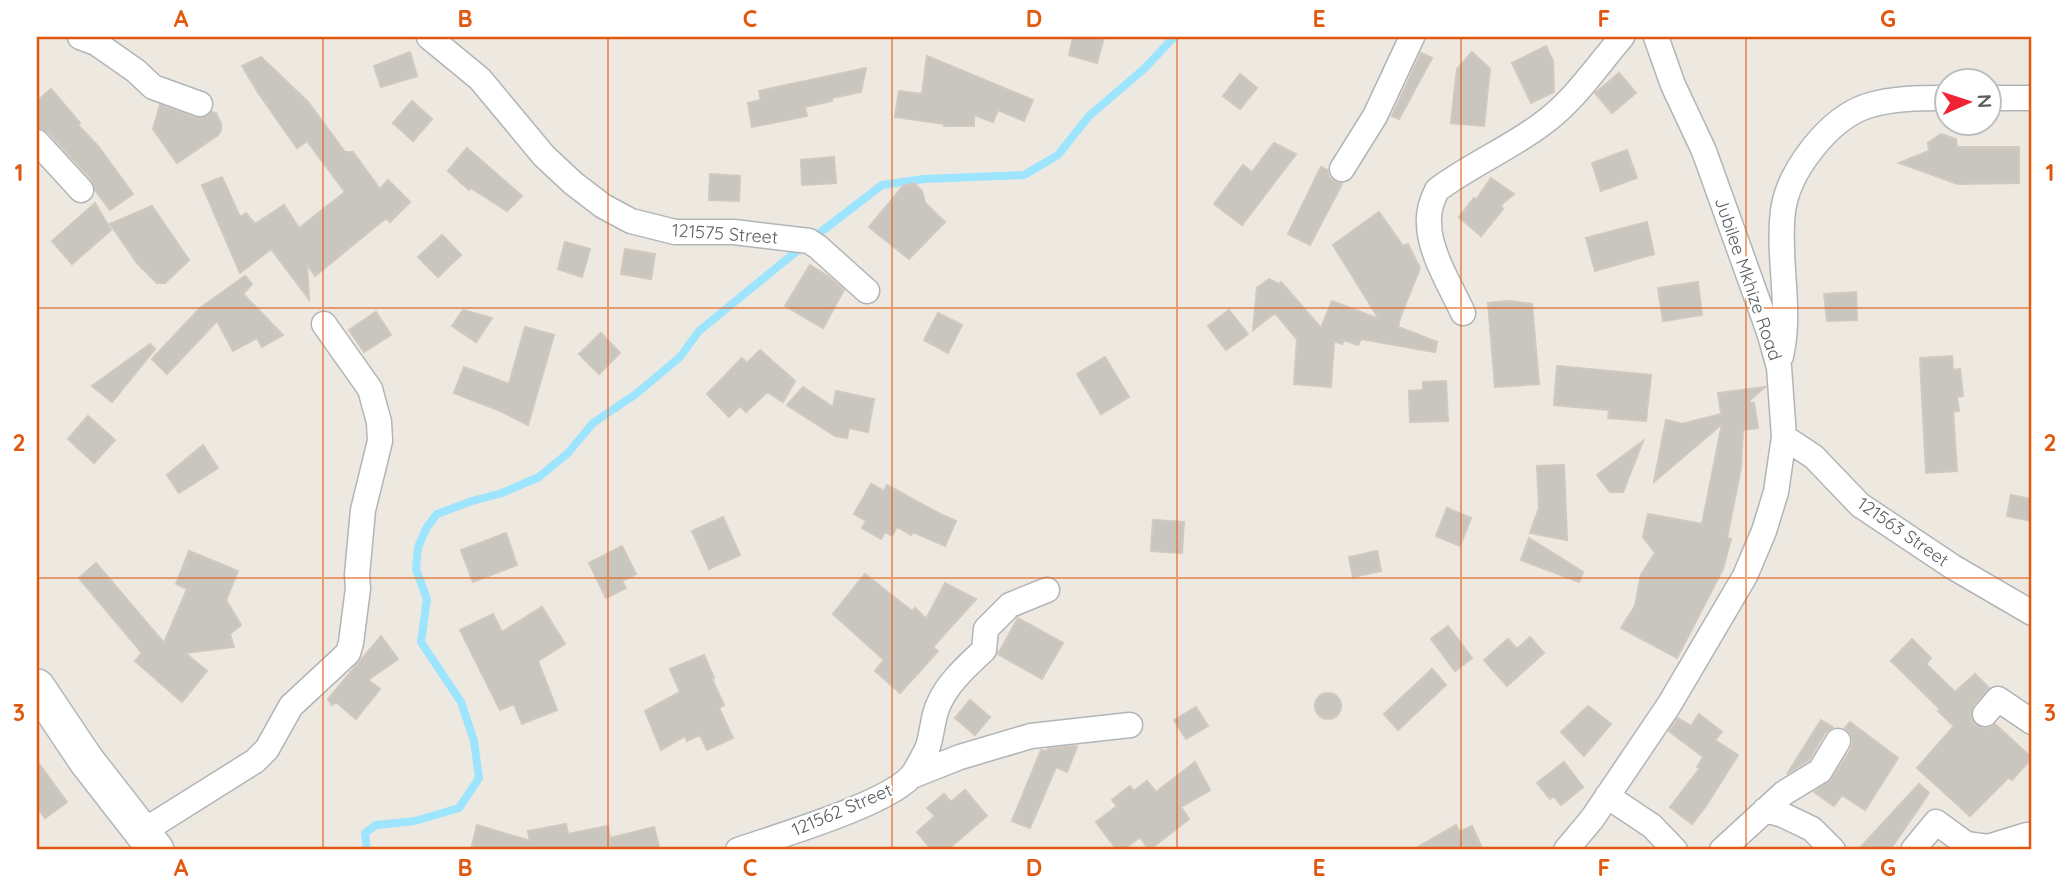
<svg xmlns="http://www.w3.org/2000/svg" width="2069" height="887" font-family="Quicksand,sans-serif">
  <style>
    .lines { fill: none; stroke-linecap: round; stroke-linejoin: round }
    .stream { stroke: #9de4ff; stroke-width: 8 }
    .building { fill: #c9c5bf; stroke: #d1c8be; stroke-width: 2 }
    .street-casing { stroke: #b1b5b8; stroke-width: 27 }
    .secondary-casing { stroke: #b2b7bc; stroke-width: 38 }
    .street { stroke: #fff; stroke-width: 24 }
    .secondary { stroke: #fff; stroke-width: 35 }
    .grid { fill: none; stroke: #e15910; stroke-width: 2; stroke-opacity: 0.55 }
    .labels { text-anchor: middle; stroke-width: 5; stroke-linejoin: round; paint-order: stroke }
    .street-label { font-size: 18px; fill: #595e62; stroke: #fff }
    .neatline { fill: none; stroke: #e15910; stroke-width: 2.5 }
    .grid-label { font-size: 23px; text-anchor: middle; font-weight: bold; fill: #e15910 }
  </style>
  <rect width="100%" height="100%" fill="#ede8e0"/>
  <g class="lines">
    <path class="stream" d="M813,238L882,185L924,179L1024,175L1058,155L1089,116L1145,68L1174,37
      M367,850L365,833L376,825L415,821L459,808L479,778L474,741L461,702L421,642L427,599L416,569L418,547L427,527L437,514L472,501L502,493L539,477L568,453L593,423L636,394L680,357L699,331L803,246"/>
  </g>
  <path class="building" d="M1073,37H1104L1097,63L1069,55Z
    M1546,46L1553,61L1554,92L1531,103L1512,63Z
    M410,52L417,76L381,87L374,66Z
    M1472,52L1490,69L1484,126L1451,123L1457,69Z
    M1421,53L1432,58L1399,119L1392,116Z
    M927,56L1033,100L1024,121L998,110L993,122L974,115V126H944V124L895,117L899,91L922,94Z
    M261,57L308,102L345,152H353L380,189L388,180L410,202L390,222L386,218L315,276L307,264L309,299L271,249L240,273L202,185L222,177L240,217L246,213L255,224L284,205L299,228L345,192L307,141L297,148L259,94L242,66Z
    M866,68L861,92L832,98V101L805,107L807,116L752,127L748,103L761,100L759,91Z
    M1619,73L1636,93L1612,113L1595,93Z
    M1240,74L1257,88L1240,109L1223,96Z
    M51,89L80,123L78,125L98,146L133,194L110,210L95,190L92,180L48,132L37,128V101Z
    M412,101L432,119L413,141L393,123Z
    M160,105L196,118H203L212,112L216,113L221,124V130L218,135L177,163L153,129Z
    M1941,134L1956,139L1957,147H2019V183L1958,184L1899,163L1929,151L1928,143Z
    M1274,143L1296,154L1242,225L1214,204L1243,165L1252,172Z
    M467,148L522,196L507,211L471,188L469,190L448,171Z
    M1627,150L1637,178L1601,191L1592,163Z
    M834,157L836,183L802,185L801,160Z
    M1321,167L1327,170L1329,177L1334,181L1342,184L1310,245L1288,234Z
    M710,174L740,176L739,201L709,200Z
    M1491,178L1514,194L1501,205L1503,209L1481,236L1459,217L1474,198L1476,200Z
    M914,183L922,191L925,203L945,222L909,259L869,227L903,186Z
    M95,203L111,230L72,264L52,241Z
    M152,206L189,260L165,283H157L137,263L110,224Z
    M1379,212L1403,246L1408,244L1420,268L1400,318L1398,327L1437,342L1435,352L1361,339L1358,345L1344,340L1342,344L1332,340L1334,342L1331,387L1294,384L1297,339L1275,313L1253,330L1257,288L1269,279L1279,284L1281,282L1321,328L1332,301L1379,319L1333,245Z
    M1647,222L1654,254L1595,271L1586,238Z
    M442,235L461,255L438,277L418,257Z
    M565,242L590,249L582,277L558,269Z
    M625,249L655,254L651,279L621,274Z
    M810,265L829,277L844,290L823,328L785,306Z
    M245,276L252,284L243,294L283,335L262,347L257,338L233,351L217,321L167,374L152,359L200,308Z
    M1698,282L1702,315L1663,321L1658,288Z
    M1856,292L1857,320L1827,321L1824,294Z
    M1509,301L1532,304L1539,384L1495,387L1488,303Z
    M463,310L492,318L476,342L452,326Z
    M1229,310L1248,334L1226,350L1208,326Z
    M376,312L391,335L364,352L349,330Z
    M938,313L962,325L948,353L924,340Z
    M525,327L554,335L528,425L498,410L454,393L464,367L509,384Z
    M601,333L620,353L599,374L579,354Z
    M150,344L155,349L112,402L92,386Z
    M760,350L795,381L783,402L767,392L746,412L740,406L729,417L707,394L742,358L747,363Z
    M1952,356L1953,370L1960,369L1963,396L1957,397L1959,411L1953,412L1957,471L1926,473L1920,358Z
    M1105,357L1129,397L1101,414L1077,374Z
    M1557,366L1651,375L1646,421L1608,418L1609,410L1554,405Z
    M1446,381L1448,421L1410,422L1409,391L1423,390V382Z
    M803,387L833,407L836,391L874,399L868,432L849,428L847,438L835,436L787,405Z
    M1765,387L1750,400V403H1754L1758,428L1743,430L1741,468L1727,538L1731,539L1723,569L1677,658L1621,628L1635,606L1641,575L1655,553L1643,537L1648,514L1702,524L1722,424L1654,482L1666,420L1682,424L1721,414L1718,393Z
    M88,416L115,440L94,463L68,439Z
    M1643,441L1623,492H1610L1597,475Z
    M203,445L218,468L179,493L167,475Z
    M1564,465L1567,540L1530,533L1539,508L1537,466Z
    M871,484L884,491L887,485L938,513L956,521L945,546L913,532L911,535L897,527L892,536L885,532L881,539L862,528L866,521L854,514Z
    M2011,495L2032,499V521L2007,516Z
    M1447,508L1471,518L1460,546L1436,536Z
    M723,517L740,555L709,569L692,531Z
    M1153,520L1184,522L1182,553L1151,551Z
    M506,533L517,565L473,582L461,550Z
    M1529,538L1583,572L1579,582L1521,560Z
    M622,546L636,574L622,581L626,588L606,598L589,563Z
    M189,551L238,571L226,600L241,625L230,634L234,647L185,653L207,671L182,702L135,661L142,653L79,578L96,563L164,643L187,589L176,584Z
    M1377,551L1381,571L1353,577L1349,557Z
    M865,574L912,611L915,608L926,619L945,583L976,599L933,647L938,651L900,693L875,671L884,660L833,614Z
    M542,607L565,644L538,661L557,710L522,724L514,704L500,710L460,630L493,614L502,632Z
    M1018,618L1063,643L1042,679L998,654Z
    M1448,626L1472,658L1455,671L1431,639Z
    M381,636L398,659L368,680L380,689L356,719L336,702L332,705L328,699Z
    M1530,637L1544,653L1507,686L1484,660L1508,639L1517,649Z
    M1912,639L1931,658L1926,664L1955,692L1975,674L1989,688L1974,704L1971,711V718L1975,725L1983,729L1989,728L1995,724L2032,758L2012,780L2009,777L1970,816L1917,768L1954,726L1938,711L1940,709L1891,661Z
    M704,655L714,678L712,679L724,705L719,708L733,738L707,750L700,735L687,741L685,736L661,750L645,711L680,692L670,669Z
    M1432,669L1446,685L1398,730L1384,714Z
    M1315 706a13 13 0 1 1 26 0a13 13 0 1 1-26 0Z
    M970,700L990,717L975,735L955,718Z
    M1588,706L1611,724L1584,756L1561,732Z
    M1196,707L1208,726L1186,739L1174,720Z
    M1699,714L1722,732L1715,740L1738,755L1706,806L1692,824L1670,807L1700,768L1697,767L1703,757L1669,731L1678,718L1691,726Z
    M1821,720L1833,727L1825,733L1809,760L1787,774Z
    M1850,722L1898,758L1865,810L1842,795L1834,806L1814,792L1832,779L1851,749L1853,742L1851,734L1845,728Z
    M1075,746L1077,747L1067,772L1056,767L1030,828L1012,821L1041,750L1047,751L1048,749Z
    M37,761L67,802L45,818L37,807Z
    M1195,762L1210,790L1181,807L1189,819L1149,850L1140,837L1123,850H1117L1096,822L1117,806L1112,800L1130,786L1134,791L1147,781L1156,792Z
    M1564,762L1583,787L1561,805L1554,796L1550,799L1537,783Z
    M1919,784L1929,793L1890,850H1858Z
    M965,790L987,816L947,850H932L917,832L935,816L927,808L944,794L951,802Z
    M566,824L568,834L608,826L610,838L654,827L660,850H471L477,825L530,841L528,831Z
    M1456,825L1459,832L1472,826L1483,850H1413Z"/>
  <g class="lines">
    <g class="street-casing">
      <path id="street" d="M80,37L96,43L136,71L153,87L200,104
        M429,37L480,79L544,156L573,183L603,206L631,221L675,232H734L809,241L818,247L867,291
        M1988,98H2032
        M37,142L81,190
        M1342,169L1375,116L1412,37
        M1463,313C1451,287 1429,252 1429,223C1428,212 1432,200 1437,190C1470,165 1509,149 1542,124C1575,100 1596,67 1622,37
        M1781,356C1792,308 1777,259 1783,211C1788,172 1828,119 1867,106C1892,98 1920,98 1946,98
        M1784,437L1814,457L1860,505L1953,567L2032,613
        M1985,714L1998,699L2032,722
        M912,776L960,757L1031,736L1130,725
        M1607,796L1652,826L1675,850
        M1765,810L1783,815L1812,829L1833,850
        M142,832L255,761L267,749L291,706L348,653L351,643L358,588L357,575L363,510L380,441L379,422L370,389L324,324
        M738,850C775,837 893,803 914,773C918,766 923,757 927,749C932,737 932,721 937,708C946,684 966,667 984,650L986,629L1010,605L1047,590
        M1566,850L1592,819L1669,705L1745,576L1764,531L1776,492L1784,437L1779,367L1769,332L1704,151L1673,85L1656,37
        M1722,850L1784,793L1820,771L1838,741
        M1913,850L1936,822L1966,844L1988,847L2027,835H2032"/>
    </g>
    <g class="secondary-casing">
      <path id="secondary" d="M37,687L86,760L156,850"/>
    </g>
    <use href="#street" class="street"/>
    <use href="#secondary" class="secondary"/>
  </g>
  <path class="grid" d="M323,37V850M608,37V850M892,37V850M1177,37V850M1461,37V850M1746,37V850M37,308H2032M37,578H2032"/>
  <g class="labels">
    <g class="street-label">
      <text transform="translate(725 234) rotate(4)" y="6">121575 Street</text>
      <text transform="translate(1748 279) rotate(71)" y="6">Jubilee Mkhize Road</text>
      <text transform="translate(1903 532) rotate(35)" y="6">121563 Street</text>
      <text transform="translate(842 810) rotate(-23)" y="6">121562 Street</text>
    </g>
  </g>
  <rect width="2069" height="887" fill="none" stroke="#ffffff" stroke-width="77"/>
  <g transform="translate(1968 102) rotate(87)"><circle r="33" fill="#ffffff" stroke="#bdbfc0" stroke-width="2"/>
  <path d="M0-5L12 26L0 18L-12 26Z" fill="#f02334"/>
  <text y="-10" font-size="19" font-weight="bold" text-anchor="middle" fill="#595e62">N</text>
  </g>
  <rect x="38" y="38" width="1992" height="810" class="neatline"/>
  <g class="grid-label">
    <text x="181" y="27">A</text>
    <text x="465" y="27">B</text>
    <text x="750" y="27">C</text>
    <text x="1034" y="27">D</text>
    <text x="1319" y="27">E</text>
    <text x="1604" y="27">F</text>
    <text x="1888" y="27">G</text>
    <text x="19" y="181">1</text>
    <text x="2050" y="181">1</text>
    <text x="19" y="451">2</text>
    <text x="2050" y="451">2</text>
    <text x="19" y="721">3</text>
    <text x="2050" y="721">3</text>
    <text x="181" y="876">A</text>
    <text x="465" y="876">B</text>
    <text x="750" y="876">C</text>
    <text x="1034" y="876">D</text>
    <text x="1319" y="876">E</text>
    <text x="1604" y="876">F</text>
    <text x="1888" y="876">G</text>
  </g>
</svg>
